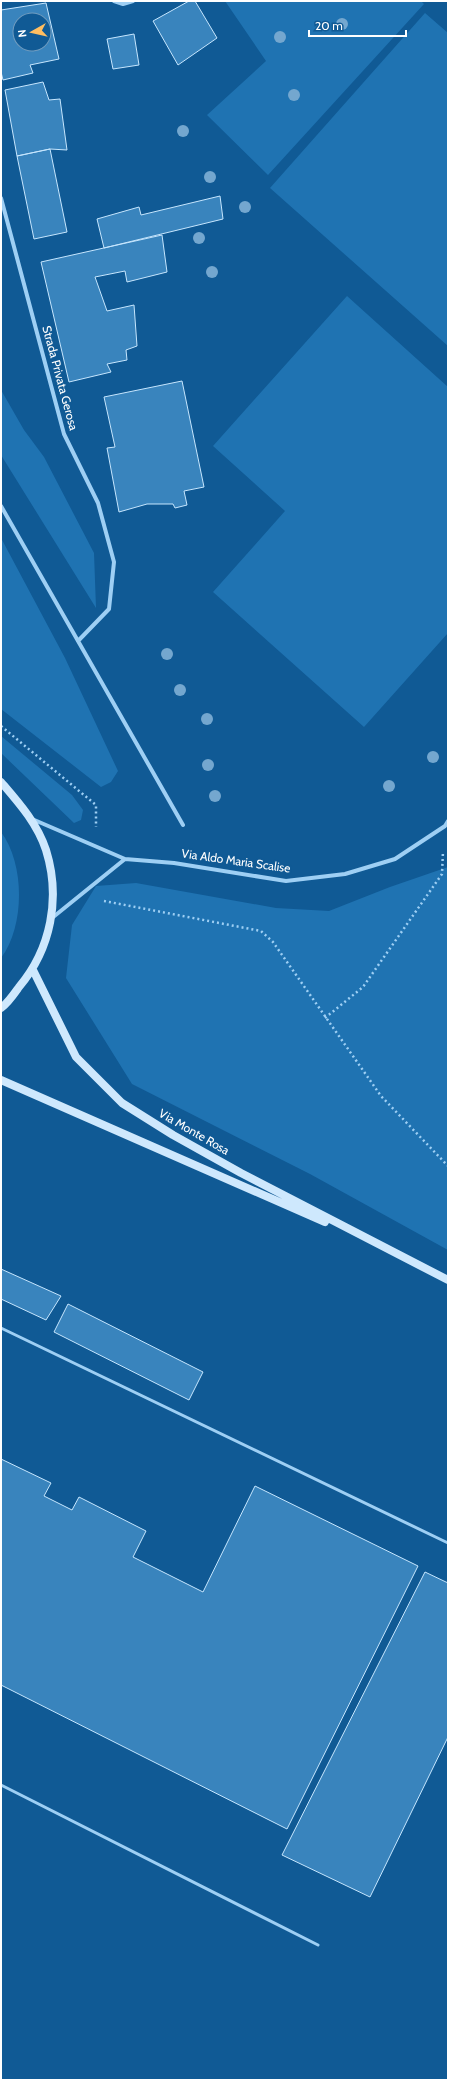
<svg xmlns="http://www.w3.org/2000/svg" width="449" height="2081" font-family="Cabin,sans-serif">
  <style>
    .green { fill: #1f73b2 }
    .building { fill: #3984bd; stroke: #c6e6fe; fill-rule: evenodd }
    .lines { fill: none; stroke-linecap: round; stroke-linejoin: round }
    .path { stroke: #9ecff4; stroke-width: 2.5; stroke-dasharray: 2 3; stroke-linecap: butt }
    .lane { stroke: #9ecff4; stroke-width: 3 }
    .street { stroke: #9ecff4; stroke-width: 4 }
    .secondary { stroke: #cee8fd; stroke-width: 8 }
    .tree { fill: #74a7cf }
    .labels { text-anchor: middle; stroke-width: 4; stroke-linejoin: round; paint-order: stroke }
    .street-label { font-size: 12px; fill: #fff; stroke: #105a95 }
  </style>
  <rect width="100%" height="100%" fill="#105a95"/>
  <path class="green" d="M225,1H421L424,4L268,175L207,115L266,61Z
    M425,13L448,33V346L270,188Z
    M347,296L448,387V633L364,727L213,592L285,511L213,446Z
    M1,390L24,430L44,457L94,553L96,608L1,455Z
    M1,538L65,658L118,771L111,782L101,787L1,709Z
    M1,736L72,795L83,810L81,820L74,823L1,753Z
    M1,832C25,864 25,926 1,958Z
    M448,867V1250L310,1174L132,1084L66,978L72,925L96,886L136,883L276,908L329,911L390,887Z"/>
  <path class="building" d="M189,1H195L217,38L178,65L153,21Z
    M46,3L59,59L30,65L33,73L3,80L1,72V10ZM20,20H44V44H20Z
    M134,34L139,65L113,69L107,39Z
    M43,82L49,100L60,99L67,150L50,149L17,156L5,90Z
    M50,149L67,232L34,239L17,156Z
    M220,196L223,219L104,248L97,219L139,207L141,215Z
    M162,235L167,272L127,282L125,271L95,277L107,311L134,305L137,346L126,350L127,360L107,364L111,372L69,382L41,262Z
    M182,381L204,487L184,491L187,505L175,508L173,504H147L119,512L107,448L115,447L104,397Z
    M1,1269L61,1296L46,1320L1,1299Z
    M68,1304L203,1372L189,1400L54,1332Z
    M1,1459L51,1483L44,1496L72,1510L79,1497L146,1531L133,1557L203,1592L255,1486L418,1566L287,1829L1,1685Z
    M425,1572L448,1583V1737L370,1897L282,1855Z"/>
  <g class="lines">
    <path class="path" d="M1,726L96,805V827
      M104,901L261,931L273,942L381,1096L448,1166
      M325,1018L363,987L442,874L443,851"/>
    <path class="lane" d="M1,1328L448,1543
      M1,1785L318,1945"/>
    <path class="street" d="M114,1L123,4L133,1
      M1,198L64,434L98,503L114,562L109,609L78,641
      M1,506L183,825
      M32,819L125,859L174,863L286,881L345,874L395,859L445,826L448,821
      M52,918L125,859"/>
    <path class="secondary" d="M1,782C19,803 37,823 46,850C61,898 51,949 19,987C14,994 8,1003 1,1008
      M33,970L76,1057L122,1103L173,1135L241,1173L448,1280
      M1,1080L325,1222"/>
  </g>
  <g class="tree">
    <circle cx="342" cy="24" r="6"/>
    <circle cx="280" cy="37" r="6"/>
    <circle cx="294" cy="95" r="6"/>
    <circle cx="183" cy="131" r="6"/>
    <circle cx="210" cy="177" r="6"/>
    <circle cx="245" cy="207" r="6"/>
    <circle cx="199" cy="238" r="6"/>
    <circle cx="212" cy="272" r="6"/>
    <circle cx="167" cy="654" r="6"/>
    <circle cx="180" cy="690" r="6"/>
    <circle cx="207" cy="719" r="6"/>
    <circle cx="433" cy="757" r="6"/>
    <circle cx="208" cy="765" r="6"/>
    <circle cx="389" cy="786" r="6"/>
    <circle cx="215" cy="796" r="6"/>
  </g>
  <g class="labels">
    <g class="street-label">
      <text transform="translate(60 378) rotate(75)" y="4">Strada Privata Gerosa</text>
      <text transform="translate(236 861) rotate(8)" y="4">Via Aldo Maria Scalise</text>
      <text transform="translate(194 1132) rotate(30)" y="4">Via Monte Rosa</text>
    </g>
  </g>
  <rect width="449" height="2081" fill="none" stroke="#ffffff" stroke-width="4"/>
  <g transform="translate(32 32) rotate(262)"><circle r="19" fill="#105a95" stroke="#709cbf"/>
  <path d="M0-3L7 15L0 10L-7 15Z" fill="#ffbe61"/>
  <text y="-6" font-size="11" font-weight="bold" text-anchor="middle" fill="#ffffff">N</text>
  </g>
  <path d="M309 30v6h97v-6" fill="none" stroke="#ffffff" stroke-width="2"/>
  <text x="315" y="30" font-size="12" fill="#ffffff" stroke="#105a95" stroke-width="3" paint-order="stroke">20 m</text>
</svg>
